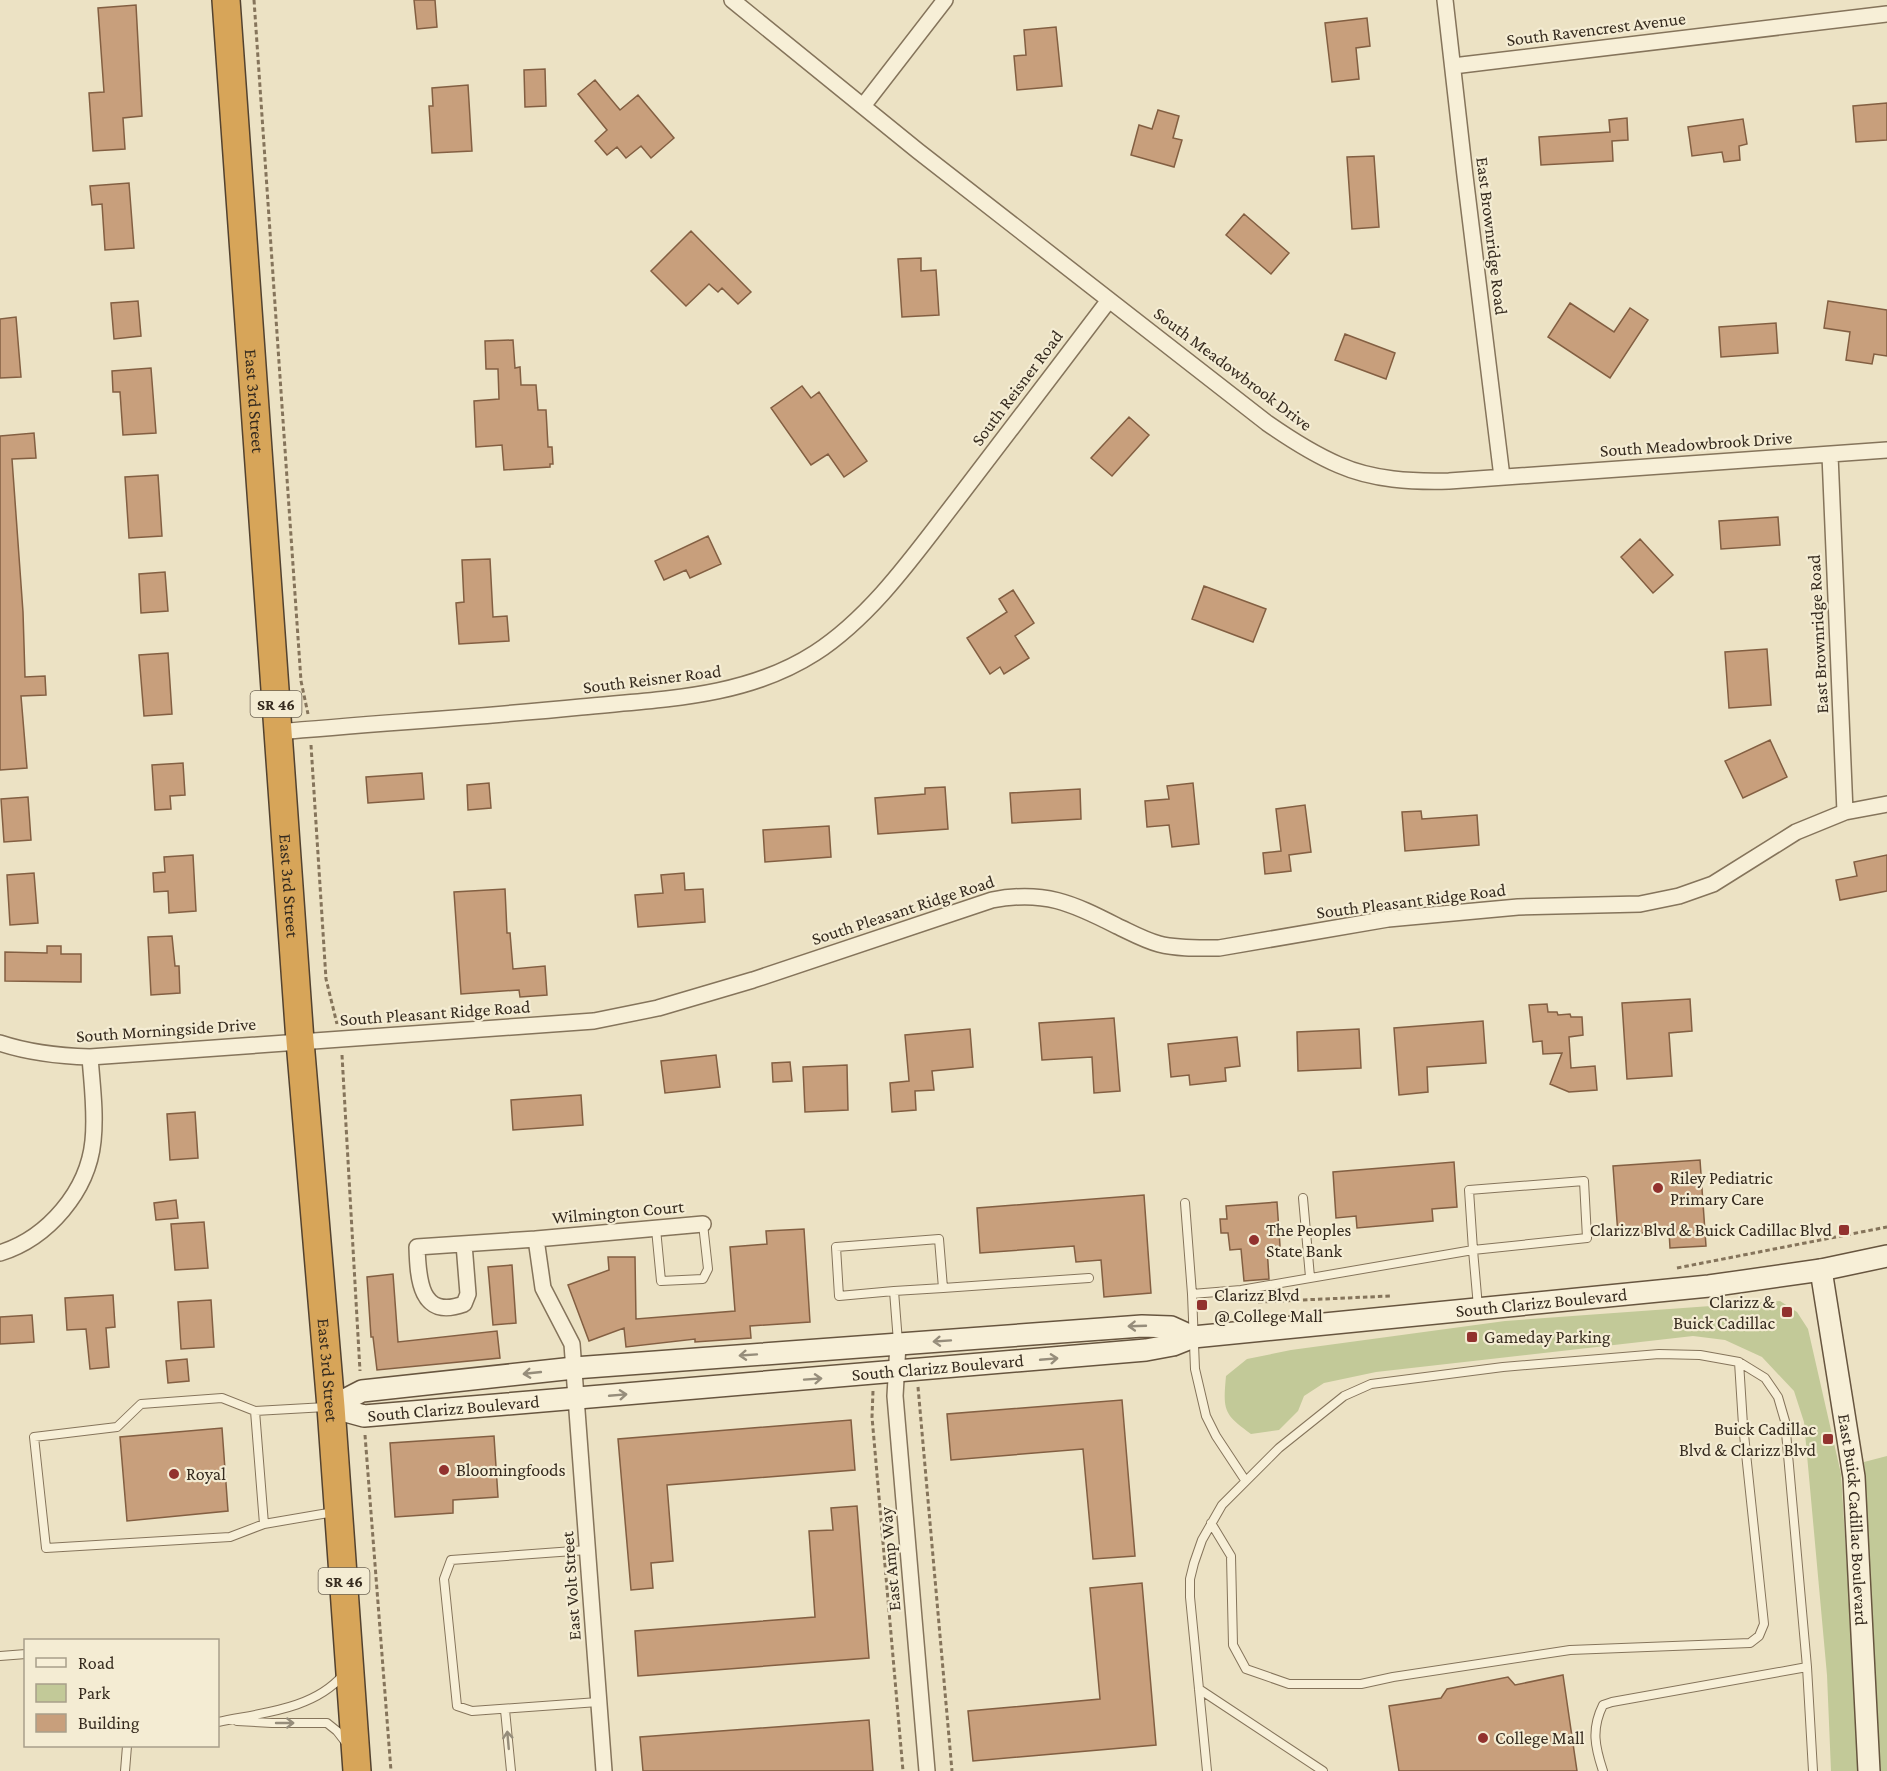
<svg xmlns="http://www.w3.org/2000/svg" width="1887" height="1771" font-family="'Crimson Pro',serif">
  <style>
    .green { fill: #c2c998 }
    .building { fill: #c89f7c; stroke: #835f42; stroke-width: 1.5 }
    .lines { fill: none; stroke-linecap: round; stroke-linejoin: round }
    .lane-casing { stroke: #85745b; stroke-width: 10 }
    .street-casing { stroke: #85745b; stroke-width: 18 }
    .secondary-casing { stroke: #67553f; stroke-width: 24 }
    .highway-casing { stroke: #53422f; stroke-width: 30 }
    .path { stroke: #85745b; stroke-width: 3; stroke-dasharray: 4.5 3; stroke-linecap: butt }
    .lane { stroke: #f7efd7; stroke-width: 8 }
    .street { stroke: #f7efd7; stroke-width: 15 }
    .secondary { stroke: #f7efd7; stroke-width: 21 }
    .highway { stroke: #d7a559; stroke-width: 27 }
    .oneway { stroke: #968d7b }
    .poi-dot { fill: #92322e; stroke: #f4ecd3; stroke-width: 2 }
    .labels { text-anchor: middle; stroke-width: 4.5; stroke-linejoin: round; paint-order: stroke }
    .shield { fill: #f4ecd3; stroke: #6f6555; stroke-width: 1.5 }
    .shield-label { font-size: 16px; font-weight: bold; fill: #362b1f }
    .street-label { font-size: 18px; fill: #362b1f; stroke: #f4ecd3 }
    .poi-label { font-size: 18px; fill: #362b1f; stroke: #f4ecd3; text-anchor: start }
  </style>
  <rect width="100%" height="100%" fill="#ece2c4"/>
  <path class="green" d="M1780,1301L1797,1312L1808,1329L1841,1474L1860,1771H1831L1827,1675L1804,1422L1794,1391L1762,1357L1725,1340L1693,1336L1376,1372L1324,1383L1304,1396L1298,1411L1279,1430L1251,1434C1223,1414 1223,1410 1226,1376L1247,1359L1291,1350L1505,1321Z
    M1887,1456V1771H1880L1864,1462Z"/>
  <path class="building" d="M414,0H435L437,27L417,29Z
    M136,5L142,116L123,118L125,149L93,151L89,93L104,92L98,8Z
    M1367,18L1370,46L1356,48L1359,79L1332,82L1325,23Z
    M1056,27L1062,86L1017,90L1014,56L1026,55L1024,30Z
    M545,69L546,106L525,107L524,70Z
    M595,80L620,110L638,95L674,138L651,158L641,146L626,158L617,147L607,155L595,141L607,130L578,94Z
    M468,85L472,151L432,153L429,106H433L432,88Z
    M1887,103V140L1856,142L1853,106Z
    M1158,110L1179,116L1173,138L1182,140L1174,167L1131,155L1139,125L1152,129Z
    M1627,118L1628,140L1612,141L1613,161L1541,165L1539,137L1610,132L1609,120Z
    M1743,119L1747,144L1739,146L1740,160L1724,162L1722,152L1692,156L1688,127Z
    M1374,156L1379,227L1352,229L1347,157Z
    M129,183L134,248L105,250L102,204L92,205L90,186Z
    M1244,214L1289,253L1271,274L1226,235Z
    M691,231L751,292L738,304L722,288L718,292L709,284L686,306L651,271Z
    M921,258V271L936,270L939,315L902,317L898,259Z
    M138,301L141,336L114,339L111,303Z
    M1828,301L1887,310V356L1874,354L1872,364L1846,360L1850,332L1824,328Z
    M1570,303L1614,332L1630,308L1648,320L1610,378L1548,337Z
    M16,317L21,377L0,378V319Z
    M1776,323L1778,353L1721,357L1719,327Z
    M1345,334L1395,353L1386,379L1335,360Z
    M513,340L515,368L520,367L521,385H536L538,410H546L548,447H552L553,464H550V467L504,470L502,445L476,447L474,401L499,399L498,369H486L485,341Z
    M151,368L156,433L123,435L120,392H113L112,371Z
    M802,386L811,398L819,392L867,461L844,477L828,454L811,465L771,408Z
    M1129,417L1149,435L1112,476L1091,458Z
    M34,433L36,458L12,459L23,612L25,677L45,676L46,695L21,696L27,768L0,770V436Z
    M158,475L162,536L129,538L125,477Z
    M1778,517L1780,545L1721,549L1719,521Z
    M708,536L721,564L690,578L686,570L664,580L655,561Z
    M1640,539L1673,575L1653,593L1621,557Z
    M490,559L493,617L507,616L509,641L459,644L456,603L464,602L462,560Z
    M165,572L168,611L141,613L139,574Z
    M1204,586L1266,609L1253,642L1192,619Z
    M1013,590L1034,623L1015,636L1029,658L1004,674L1000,667L990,674L967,638L1007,612L999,599Z
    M1767,649L1771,705L1729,708L1725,652Z
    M168,653L172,714L144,716L139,655Z
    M1770,740L1787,777L1743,798L1725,761Z
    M183,763L185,795L170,796L171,809L155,810L152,765Z
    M422,773L424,799L368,803L366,777Z
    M489,783L491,808L468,810L467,785Z
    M1193,783L1199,844L1172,847L1169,825L1147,827L1145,801L1169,799L1167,786Z
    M945,787L948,829L878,834L875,798L925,794V788Z
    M1080,789L1081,819L1012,823L1010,793Z
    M28,797L31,840L4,842L1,799Z
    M1305,805L1311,852L1289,855L1291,871L1265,874L1263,853L1281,851L1276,809Z
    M1421,811L1422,819L1477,815L1479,845L1405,851L1402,812Z
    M829,826L831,857L765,862L763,830Z
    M193,855L196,911L169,913L168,891L154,892L153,873L165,872L164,857Z
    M1887,855V891L1840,900L1836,880L1857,876L1854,862Z
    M34,873L38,923L10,925L7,875Z
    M684,873L685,890L703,889L705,922L638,927L635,895L663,893L661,875Z
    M505,889L507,933H510L513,969L545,966L547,995L520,997L519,990L461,994L454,892Z
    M172,936L175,966H179L180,993L151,995L148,937Z
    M47,946H61V954H81V982L5,981V952L47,953Z
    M1690,999L1692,1031L1669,1033L1672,1076L1627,1079L1622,1003Z
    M1547,1004L1548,1012H1557L1558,1015L1570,1014L1571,1017H1582L1583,1035L1569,1037L1571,1068L1595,1066L1597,1090L1569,1092L1550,1084L1562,1053L1543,1054L1542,1041L1533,1042L1529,1005Z
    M1114,1018L1120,1091L1094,1093L1092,1057L1042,1060L1039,1023Z
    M1483,1021L1486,1063L1427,1067L1428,1092L1399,1095L1394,1028Z
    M970,1029L973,1067L932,1071L934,1090L915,1091L916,1110L892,1112L890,1083L909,1081L905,1035Z
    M1359,1029L1361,1068L1298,1071L1297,1032Z
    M1237,1037L1240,1066L1225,1068L1226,1081L1190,1085L1189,1075L1171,1077L1168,1044Z
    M716,1055L720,1087L665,1093L661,1061Z
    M790,1062L792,1081L773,1082L772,1063Z
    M847,1065L848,1110L805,1112L803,1067Z
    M581,1095L583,1125L513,1130L511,1100Z
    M195,1112L198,1158L170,1160L167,1114Z
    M1700,1160L1706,1246L1670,1248L1669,1231L1618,1235L1613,1166Z
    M1454,1162L1457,1207L1432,1209L1433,1221L1357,1228L1356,1216L1336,1218L1333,1172Z
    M1144,1195L1151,1293L1104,1297L1101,1260L1076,1262L1074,1246L980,1253L977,1208Z
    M176,1200L178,1218L156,1220L154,1203Z
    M1277,1202L1280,1246L1267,1247L1269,1279L1244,1281L1241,1249L1230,1250L1228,1233H1221L1220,1219H1227L1226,1206Z
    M204,1222L208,1268L175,1270L171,1224Z
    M804,1229L810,1322L750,1326L751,1338L695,1342V1339L626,1347L624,1328L589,1341L568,1285L609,1270L608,1257H635L636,1319L735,1311L730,1247L767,1244L766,1231Z
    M512,1265L516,1323L493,1325L488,1267Z
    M393,1274L398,1342L497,1331L500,1358L377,1370L373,1337H371L367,1277Z
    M113,1295L115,1327L106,1328L109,1367L90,1369L86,1329L67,1330L65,1298Z
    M211,1300L214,1347L181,1349L178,1302Z
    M32,1315L34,1342L0,1344V1317Z
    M187,1359L189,1381L168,1383L166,1361Z
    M1122,1400L1135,1556L1093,1559L1083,1449L951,1460L947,1414Z
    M851,1420L855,1470L667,1485L673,1561L651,1563L653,1588L631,1590L618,1439Z
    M222,1428L228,1511L127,1521L120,1437Z
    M494,1436L498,1497L453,1500V1513L395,1517L390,1443Z
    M857,1506L869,1658L638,1676L635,1631L815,1617L809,1531L833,1530L831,1508Z
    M1142,1583L1156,1745L973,1761L968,1711L1100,1699L1090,1588Z
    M1563,1675L1577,1771H1399L1389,1706L1441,1698L1447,1689L1508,1677L1515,1685Z
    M869,1720L873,1771H643L640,1737Z"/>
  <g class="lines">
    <g class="lane-casing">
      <path id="lane" d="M1584,1181L1587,1238L1473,1250L1469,1190Z
        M1303,1198L1310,1277
        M1185,1203L1192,1294
        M656,1229L661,1281L703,1279L708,1269L703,1224
        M943,1288L1089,1278
        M894,1291L943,1288L939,1239L836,1247L839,1296L894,1291L898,1342
        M326,1407L255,1411L222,1398L141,1404L117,1427L34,1437L46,1548L230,1537L264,1524L334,1512
        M255,1411L264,1524
        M1245,1480L1216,1436L1206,1416L1195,1369L1192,1294L1241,1290L1473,1250L1478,1307
        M1211,1523L1231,1556L1233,1645L1246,1669L1289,1684H1361L1393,1677L1570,1650L1750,1643L1759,1636L1764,1624L1743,1425L1739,1362
        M587,1550L451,1560L444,1579L457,1706L472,1711L598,1702
        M0,1656L26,1654
        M1199,1689L1323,1771
        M505,1710L511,1771
        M237,1721L272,1723H327L337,1731L347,1744
        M218,1722C260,1713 313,1710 343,1675
        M125,1771L127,1746
        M1207,1771L1190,1597V1579L1194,1563L1202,1540L1222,1505L1279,1448L1344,1396L1371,1384L1503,1367L1659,1354L1700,1355L1739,1362L1765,1378L1778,1397L1785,1421L1807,1667L1813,1771
        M1603,1771C1595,1747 1591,1729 1603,1705L1612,1702L1807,1667"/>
    </g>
    <g class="street-casing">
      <path id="street" d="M732,0L918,151L1267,423C1290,439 1313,454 1339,465C1373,480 1412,482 1449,481L1887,450
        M1445,0L1465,176L1502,477
        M1453,66L1887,14
        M863,106L945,0
        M1830,455L1845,812
        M278,732C379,723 481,717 581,707C662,699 745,698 815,653C872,616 915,554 956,501C1007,435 1058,367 1109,300
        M0,1043C30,1053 59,1056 90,1057L594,1021L658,1008L753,980L992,900C1044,890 1072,903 1117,926C1130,932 1144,940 1159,944C1179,949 1200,948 1219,948L1388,919L1518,907L1640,904L1679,896L1713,884L1796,832L1845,812L1887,804
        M536,1239L543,1288L572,1344L604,1771
        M464,1244L468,1294L464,1304C420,1320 418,1279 417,1247L536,1239L703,1224
        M0,1253C48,1238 88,1191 93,1141C96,1113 92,1085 90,1057
        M898,1344L895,1396L927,1771"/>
    </g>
    <g class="secondary-casing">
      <g id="secondary">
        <path id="s1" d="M1821,1270L1854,1477L1869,1771"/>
        <path id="s2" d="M331,1407L364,1416L1146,1350L1173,1345L1193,1337L1709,1286L1821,1270L1887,1256"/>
        <path d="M331,1407L362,1391L574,1368L1142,1326L1171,1327L1193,1337"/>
      </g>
    </g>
    <g class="highway-casing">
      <g id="highway">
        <path id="s3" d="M226,0L300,1041L331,1407L357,1771"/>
      </g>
    </g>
    <path class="path" d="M254,0L301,681L308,714
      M311,745L326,979L337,1024
      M342,1055L360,1371
      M1677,1268L1887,1227
      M1258,1302L1390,1296
      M918,1387L952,1771
      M873,1391L872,1417L903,1771
      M365,1435L391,1771"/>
    <use href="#lane" class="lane"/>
    <use href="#street" class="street"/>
    <use href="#secondary" class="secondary"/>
    <use href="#highway" class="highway"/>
  </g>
  <defs><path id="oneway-shaft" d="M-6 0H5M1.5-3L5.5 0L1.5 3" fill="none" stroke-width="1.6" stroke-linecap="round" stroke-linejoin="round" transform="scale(1.5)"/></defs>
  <g class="oneway">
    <use href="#oneway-shaft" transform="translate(1137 1326) rotate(178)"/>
    <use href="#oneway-shaft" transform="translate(942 1341) rotate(176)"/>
    <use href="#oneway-shaft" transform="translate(748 1355) rotate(176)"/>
    <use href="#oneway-shaft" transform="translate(1049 1359) rotate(-5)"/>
    <use href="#oneway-shaft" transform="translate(532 1373) rotate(174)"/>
    <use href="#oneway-shaft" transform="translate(813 1379) rotate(-4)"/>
    <use href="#oneway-shaft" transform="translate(618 1395) rotate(-5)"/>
    <use href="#oneway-shaft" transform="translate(285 1723)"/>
    <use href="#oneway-shaft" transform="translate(508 1740) rotate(-95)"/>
  </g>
  <g class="poi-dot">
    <circle cx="1658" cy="1188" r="6"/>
    <rect x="1838" y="1224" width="12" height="12" rx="3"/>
    <circle cx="1254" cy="1240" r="6"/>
    <rect x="1196" y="1299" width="12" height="12" rx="3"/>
    <rect x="1781" y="1306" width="12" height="12" rx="3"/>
    <rect x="1466" y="1331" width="12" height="12" rx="3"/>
    <rect x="1822" y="1433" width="12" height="12" rx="3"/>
    <circle cx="444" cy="1470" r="6"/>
    <circle cx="174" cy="1474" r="6"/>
    <circle cx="1483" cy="1738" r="6"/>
  </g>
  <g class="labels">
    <g class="shield">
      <rect x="250.5" y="691" width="51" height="26" rx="4.5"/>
      <rect x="318.5" y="1568" width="51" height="26" rx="4.5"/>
    </g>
    <g class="shield-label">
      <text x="276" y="710">SR 46</text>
      <text x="344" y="1587">SR 46</text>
    </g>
    <g class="street-label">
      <text transform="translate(1596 29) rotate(-7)" y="6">South Ravencrest Avenue</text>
      <text transform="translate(1492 236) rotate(83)" y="6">East Brownridge Road</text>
      <text transform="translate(1233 369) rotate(37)" y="6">South Meadowbrook Drive</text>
      <text transform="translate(1017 388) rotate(-53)" y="6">South Reisner Road</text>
      <text dy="6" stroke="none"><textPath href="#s3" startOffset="402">East 3rd Street</textPath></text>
      <text transform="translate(1696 444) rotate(-4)" y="6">South Meadowbrook Drive</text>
      <text transform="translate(1818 634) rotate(-93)" y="6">East Brownridge Road</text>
      <text transform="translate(652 679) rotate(-7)" y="6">South Reisner Road</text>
      <text dy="6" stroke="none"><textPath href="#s3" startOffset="888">East 3rd Street</textPath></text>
      <text transform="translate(1411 901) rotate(-7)" y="6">South Pleasant Ridge Road</text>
      <text transform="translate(903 910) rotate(-18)" y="6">South Pleasant Ridge Road</text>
      <text transform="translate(435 1013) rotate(-4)" y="6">South Pleasant Ridge Road</text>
      <text transform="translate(166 1030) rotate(-4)" y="6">South Morningside Drive</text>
      <text transform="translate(618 1212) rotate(-5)" y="6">Wilmington Court</text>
      <text dy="6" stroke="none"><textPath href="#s2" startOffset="1218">South Clarizz Boulevard</textPath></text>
      <text dy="6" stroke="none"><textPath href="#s2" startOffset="610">South Clarizz Boulevard</textPath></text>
      <text dy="6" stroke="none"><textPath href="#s3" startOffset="1374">East 3rd Street</textPath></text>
      <text dy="6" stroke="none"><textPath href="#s2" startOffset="124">South Clarizz Boulevard</textPath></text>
      <text dy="6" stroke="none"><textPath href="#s1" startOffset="252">East Buick Cadillac Boulevard</textPath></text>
      <text transform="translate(890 1559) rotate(-95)" y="6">East Amp Way</text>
      <text transform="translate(571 1586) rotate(-94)" y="6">East Volt Street</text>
    </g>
    <g class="poi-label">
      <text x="1670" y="1184">Riley Pediatric<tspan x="1670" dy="21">Primary Care</tspan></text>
      <text x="1266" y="1236">The Peoples<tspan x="1266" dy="21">State Bank</tspan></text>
      <text x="1832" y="1236" text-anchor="end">Clarizz Blvd &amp; Buick Cadillac Blvd</text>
      <text x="1214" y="1301">Clarizz Blvd<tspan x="1214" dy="21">@ College Mall</tspan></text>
      <text x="1775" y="1308" text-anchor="end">Clarizz &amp;<tspan x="1775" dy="21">Buick Cadillac</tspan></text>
      <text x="1484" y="1343">Gameday Parking</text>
      <text x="1816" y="1435" text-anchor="end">Buick Cadillac<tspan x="1816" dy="21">Blvd &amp; Clarizz Blvd</tspan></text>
      <text x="456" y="1476">Bloomingfoods</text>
      <text x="186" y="1480">Royal</text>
      <text x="1495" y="1744">College Mall</text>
    </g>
  </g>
  <rect x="24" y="1639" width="195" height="108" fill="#f4ecd3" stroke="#a89f8b" stroke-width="1.5"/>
  <rect x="36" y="1658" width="30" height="9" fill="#f7efd7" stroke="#a89f8b" stroke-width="1.5"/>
  <text x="78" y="1669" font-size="18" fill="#362b1f">Road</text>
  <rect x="36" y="1684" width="30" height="18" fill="#c2c998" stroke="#a89f8b" stroke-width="1.5"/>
  <text x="78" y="1699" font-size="18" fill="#362b1f">Park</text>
  <rect x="36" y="1714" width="30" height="18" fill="#c89f7c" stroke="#a89f8b" stroke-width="1.5"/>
  <text x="78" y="1729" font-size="18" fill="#362b1f">Building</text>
</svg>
